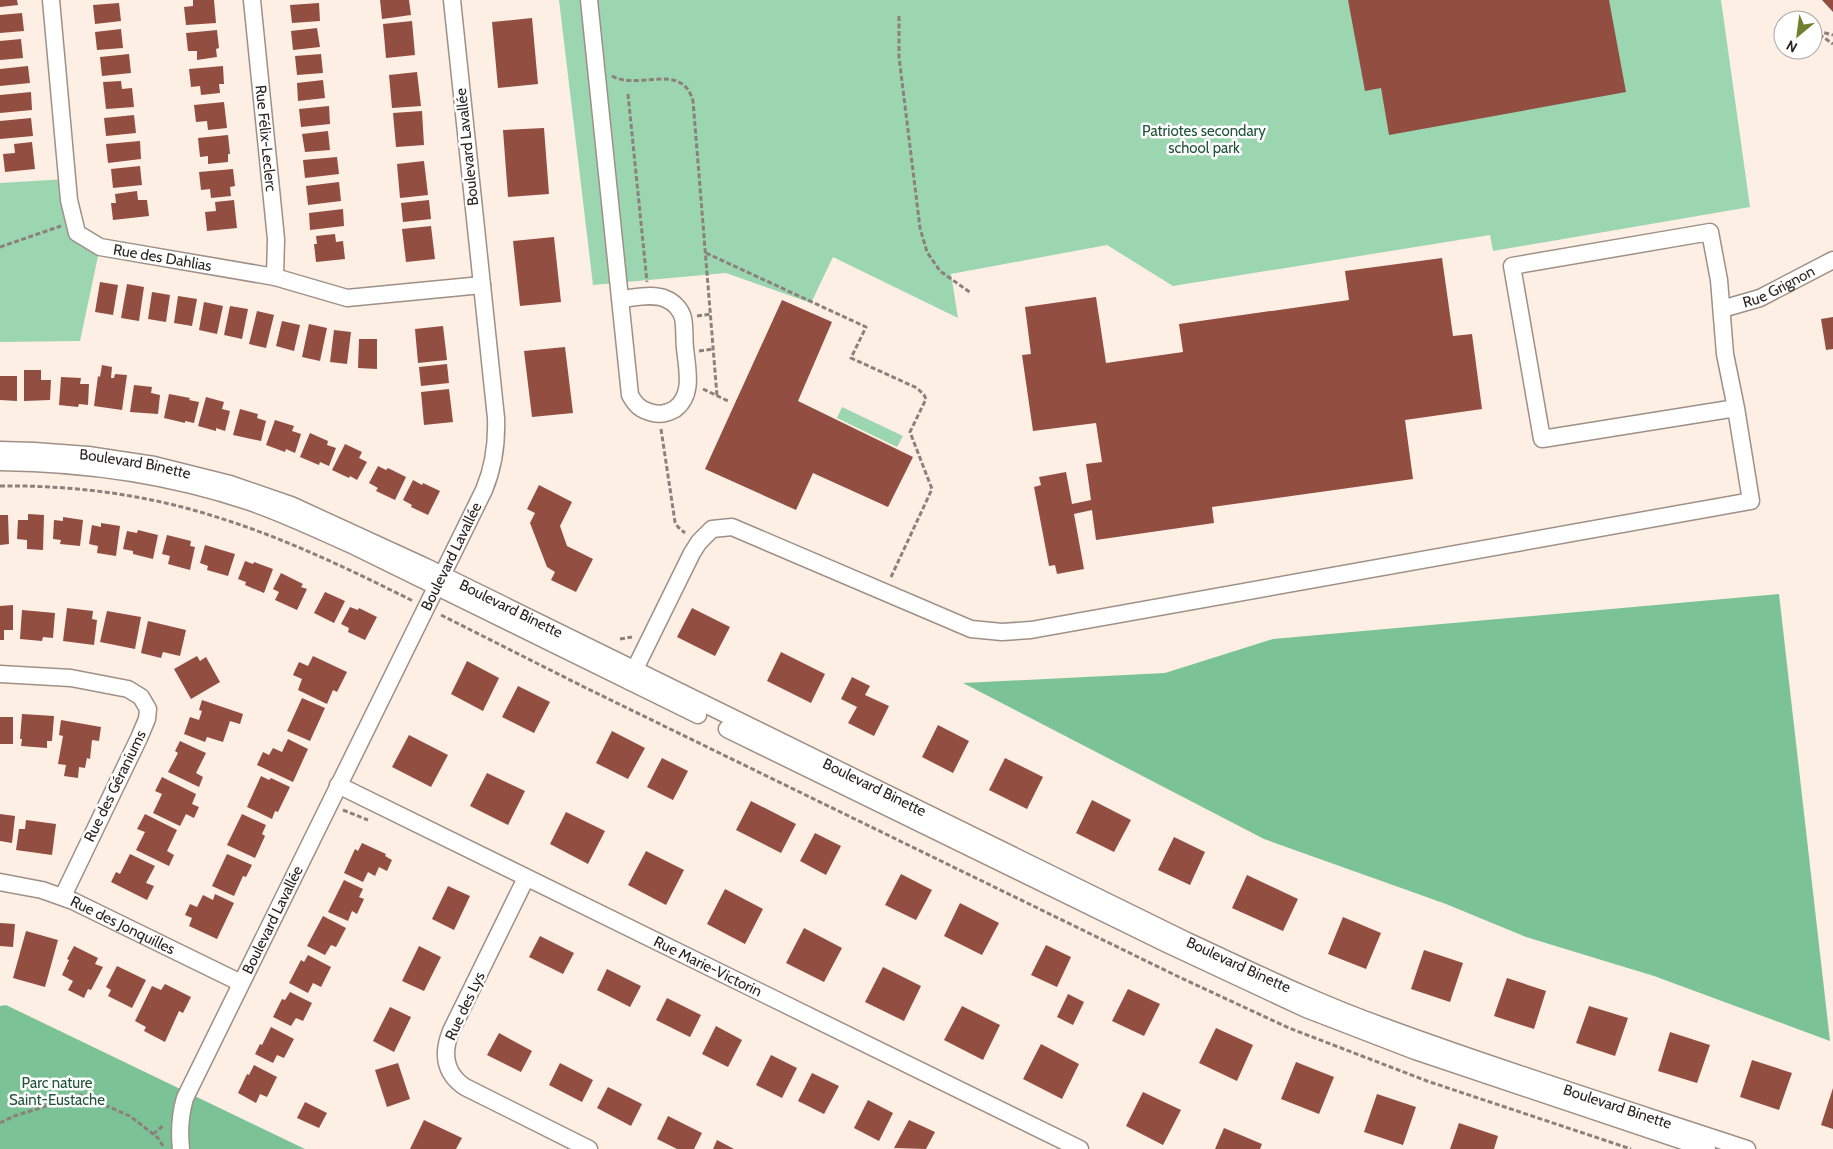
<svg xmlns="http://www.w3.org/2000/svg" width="1833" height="1149" font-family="Cabin,sans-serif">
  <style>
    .green { fill: #9bd6b1 }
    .forest { fill: #7bc297 }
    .building { fill: #934e42 }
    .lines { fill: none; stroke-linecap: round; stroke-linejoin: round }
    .minor-casing { stroke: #9e9086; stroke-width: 19 }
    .path { stroke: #8c817a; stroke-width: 3; stroke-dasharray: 5 2.5; stroke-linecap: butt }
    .minor { stroke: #fff; stroke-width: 16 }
    .labels { text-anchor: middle; stroke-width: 5; stroke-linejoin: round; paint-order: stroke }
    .park-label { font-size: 15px; fill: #1f5437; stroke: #fff }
    .street-label { font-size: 15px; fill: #2c2622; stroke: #fff }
  </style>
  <rect width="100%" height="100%" fill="#feefe4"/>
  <path class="green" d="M559,0H1721L1750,207L1493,251L1490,235L1173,286L1107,245L951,274L958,318L833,257L811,303L726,273L593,285Z
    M67,179L77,233L100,247L80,341L0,342V183Z
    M842,407L903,436L897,447L837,418Z"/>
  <path class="forest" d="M1779,594L1830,1041L1654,976L1526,937L1446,904L1264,839L963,683L1165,673L1273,639Z
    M6,1005L305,1149H0V1006Z"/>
  <path class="building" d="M0,0H17L18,5L0,7Z
    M193,0H214L216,23L186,25L184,7L193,6Z
    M380,0H409L411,15L382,19Z
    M1348,0H1609L1626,92L1389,135L1381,88L1365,91Z
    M1822,0H1833V12Z
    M119,3L121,21L95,24L93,5Z
    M319,3L320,21L292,23L290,5Z
    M22,13L24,31L0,33V15Z
    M532,18L538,84L498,88L492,22Z
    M412,21L415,55L386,58L383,24Z
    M317,28L320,47L293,50L291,31Z
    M121,29L123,48L97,50L95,32Z
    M217,30L219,48L216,49L217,57L197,60V51H188L186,33Z
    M21,39L23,58L0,60V41Z
    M129,54L131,73L102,76L100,57Z
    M321,54L323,73L297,75L295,56Z
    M28,66L30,83L0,86V69Z
    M223,66L224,84H219L220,93L201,95L200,86L191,87L189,69Z
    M417,72L421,106L392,108L389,75Z
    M323,80L325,98L298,101L297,83Z
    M121,81L122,89L132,88L134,107L106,109L103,82Z
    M31,92L32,110L0,113V95Z
    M224,102L227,128L208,130L207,121L196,122L194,105Z
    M329,106L330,124L301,127L299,109Z
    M422,111L424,145L396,147L393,113Z
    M134,115L136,133L106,136L104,118Z
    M31,118L33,136L0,139V121Z
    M544,128L549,194L508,197L503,130Z
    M328,131L330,150L305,152L302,134Z
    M228,135L230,154H228V162L208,164V156L200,157L198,138Z
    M140,141L141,159L108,163L106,144Z
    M32,142L35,169L5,172L3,154L15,153L14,144Z
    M337,157L339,174L305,178L303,160Z
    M424,161L428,195L400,198L397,164Z
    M140,166L142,185L113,188L111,169Z
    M233,169L235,186L230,187L231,196L211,198L210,189L201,190L199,172Z
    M339,182L341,201L308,205L306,186Z
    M137,191L138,200H147L149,216L113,220L111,203H116L115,194Z
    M234,200L237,228L207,231L205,212L216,211L215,202Z
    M429,200L431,219L403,222L401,203Z
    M343,209L344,226L310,230L309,213Z
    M431,226L435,259L406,262L402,229Z
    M335,234L336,242L343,241L345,259L316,262L314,244H317L316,236Z
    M554,237L561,302L520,306L513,241Z
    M1442,258L1453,336L1472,334L1482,409L1405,420L1413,479L1212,507L1214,523L1096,540L1092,510L1074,514L1084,569L1057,574L1055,565L1049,566L1034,487L1041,485L1039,477L1066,472L1072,504L1091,500L1086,464L1102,462L1096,423L1033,431L1022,355L1031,354L1025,307L1096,297L1106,363L1183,352L1179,324L1349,300L1345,271Z
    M100,282L118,285L113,315L95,312Z
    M127,284L144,287L139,321L121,318Z
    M152,292L170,295L166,322L148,319Z
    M178,296L197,299L192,326L174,323Z
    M782,300L832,322L798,401L913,457L888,507L813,473L796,510L705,469Z
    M204,302L223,306L217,334L199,330Z
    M230,306L248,309L242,339L224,335Z
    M257,311L274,315L266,348L249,344Z
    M1833,317V349L1826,350L1821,319Z
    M282,321L300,325L294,351L276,346Z
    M309,324L327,328L320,361L302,357Z
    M443,326L447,360L418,363L415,329Z
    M334,330L351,332L347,364L330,362Z
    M359,339H377V369L358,368Z
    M565,347L573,413L532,417L524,351Z
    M447,364L449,383L421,386L419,367Z
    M102,365L112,367L111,378H114L115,374L127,375L122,410L94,406L98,376L100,377Z
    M24,370H41V380H51L50,400L24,401Z
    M0,376H17V401L0,400Z
    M61,377L81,378L80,384H89L88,405L79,404L78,407L59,405Z
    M134,385L152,387L151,393L160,395L158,414L130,412Z
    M449,389L453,422L424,425L421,392Z
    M169,394L190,398L189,400L199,402L194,423L185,421V423L164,418Z
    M206,397L224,402L222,409L230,411L225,431L216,428V431L198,426Z
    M240,409L258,414L257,418L266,421L261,441L233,435Z
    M275,420L294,426L292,431L301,434L295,453L286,449L285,452L266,445Z
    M310,433L328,441L327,445L336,448L329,466L320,462L319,465L300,457Z
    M345,444L362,452L359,458L367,462L357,480L350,476L349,478L332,470Z
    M378,466L386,470L388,468L406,477L395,500L376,491L378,488L369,483Z
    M413,480L422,485L423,483L440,491L428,515L411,507L412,505L403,500Z
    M539,485L572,502L560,526L567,546L593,559L576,592L551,580L555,572L547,567L530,523L535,513L527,509Z
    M28,514L44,515L43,550L27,549V540L17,539L18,520H28Z
    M0,515H8L9,544L0,545Z
    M63,517L83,520L80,546L60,544L61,540L53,539L54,520L63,521Z
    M101,523L120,526L116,556L97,553L98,546L89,544L92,525L101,527Z
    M138,530L158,535L153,559L133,554V551L123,549L127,531L137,533Z
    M167,535L191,541L190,546L195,547L190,570L168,564L170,556L162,554Z
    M205,545L235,554L228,576L207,570L208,566L200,563Z
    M245,561L253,564L254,562L273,569L264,593L245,585L246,582L238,579Z
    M281,573L303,584L301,587L307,589L297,610L275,600L279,592L273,589Z
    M325,592L345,601L334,623L314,613Z
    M13,605V630H4V640H0V606Z
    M350,607L358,610L359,608L377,617L365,640L348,632L349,628L341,624Z
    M67,608L93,611L92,619L97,620L94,645L63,641Z
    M692,608L730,627L715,656L677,637Z
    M22,610L55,613L53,638L43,637L42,641L20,639Z
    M107,611L141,617L135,649L100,642Z
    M148,621L186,630L180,656L163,652L161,658L141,653Z
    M781,652L825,674L811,703L767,681Z
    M197,656L200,661L206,657L220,682L191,699L174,669Z
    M313,656L347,672L337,692L333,690L327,704L298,690L302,679L293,675L299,662L308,666Z
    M467,661L499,678L483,711L451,694Z
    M852,677L870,686L865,695L889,706L874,736L848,723L857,707L841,699Z
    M518,686L550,702L534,733L502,717Z
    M302,698L325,708L310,741L287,731Z
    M202,700L243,714L240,724L230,721L223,742L207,737L205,742L184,734L190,717L199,720L202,711L199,710Z
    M22,714L54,716L52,741H47V748L21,746L22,739H20Z
    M0,717H13V744H0Z
    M61,720L101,727L99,741L92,740L90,759L87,758L85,768L79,767L78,778L64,776L66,765L58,764L63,736L59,735Z
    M938,725L969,741L953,773L922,757Z
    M612,731L645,748L628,779L596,763Z
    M409,735L448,755L431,787L392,767Z
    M288,739L308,749L293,782L257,765L263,752L269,755L273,748L282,752Z
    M180,741L206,753L196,773L203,777L199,787L168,772L178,753L175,751Z
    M662,758L688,771L673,800L647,787Z
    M1005,758L1043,777L1027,809L989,790Z
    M487,773L525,791L508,825L470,806Z
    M261,776L269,780L271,778L290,787L278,812L275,811L272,819L247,807Z
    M162,777L196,794L192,804L199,807L194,818L186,814L180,826L153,813L162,794L155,791Z
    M1092,800L1131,820L1114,852L1076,833Z
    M751,801L796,824L781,853L736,830Z
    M566,812L605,831L588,864L550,844Z
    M0,814L15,816L12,843L0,841Z
    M145,814L177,830L167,851L174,855L169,866L136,850L145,832L137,829Z
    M242,814L266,825L262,834L265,836L255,858L227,845Z
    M26,820L56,824L52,855L16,850L19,829H25Z
    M815,833L841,846L826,875L800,861Z
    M1174,837L1205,852L1190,885L1158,870Z
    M362,843L386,854L385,856L392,860L387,871L379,867L375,876L368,872L363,882L344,873L355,849L358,851Z
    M646,851L684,870L666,905L628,885Z
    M130,854L155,866L146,883L154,886L147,900L111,882L116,872L120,874Z
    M227,854L252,865L246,877L243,876L234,896L212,886Z
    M901,874L932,890L916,920L885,905Z
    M1247,875L1298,899L1283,931L1232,908Z
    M344,880L363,889L359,897L364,899L357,914L352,911L348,921L328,912Z
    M448,886L470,896L454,930L432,919Z
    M725,889L763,909L745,944L707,924Z
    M215,894L234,903L217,939L189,926L192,918L185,915L190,904L197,907L203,895L213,900Z
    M960,903L999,923L982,955L944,936Z
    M323,916L346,928L336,947L331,945L325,955L307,946Z
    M1343,917L1381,933L1366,969L1328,954Z
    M0,923L15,924L13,947L0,946Z
    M804,928L842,948L824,982L786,963Z
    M26,931L58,940L45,987L13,978Z
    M540,936L574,953L563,974L529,957Z
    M1046,945L1071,957L1057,987L1031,975Z
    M74,946L98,958L95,964L103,967L91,990L88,989L84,998L68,990L73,981L62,975L69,960L67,959Z
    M419,946L441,957L424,991L402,981Z
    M1424,950L1463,963L1450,1002L1411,989Z
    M308,955L331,967L321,987L313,983L308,993L289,983L301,960L304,962Z
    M117,966L146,980L132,1008L108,996L111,990L106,987Z
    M883,967L921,986L904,1021L865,1002Z
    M607,969L641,986L630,1007L597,990Z
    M1507,978L1546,991L1534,1029L1494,1016Z
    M165,984L191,997L183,1013L179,1011L165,1042L144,1031L146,1027L135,1021L152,986L161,990Z
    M1128,989L1160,1004L1144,1036L1112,1021Z
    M290,992L312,1003L303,1021L296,1018L291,1026L273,1017L282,999L285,1000Z
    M1068,994L1084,1002L1073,1025L1057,1017Z
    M667,998L701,1015L690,1037L656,1020Z
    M962,1006L1000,1025L983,1060L944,1040Z
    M1589,1006L1628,1018L1615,1056L1576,1043Z
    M390,1007L411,1017L394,1052L373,1041Z
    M716,1026L742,1040L728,1067L702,1054Z
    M271,1027L294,1039L284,1058L277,1055L273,1063L255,1054L260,1044L262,1045Z
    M1216,1028L1253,1045L1237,1081L1199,1063Z
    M1670,1032L1710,1045L1697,1083L1658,1071Z
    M499,1033L532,1051L521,1072L487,1055Z
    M1041,1044L1079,1064L1062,1099L1023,1079Z
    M771,1055L797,1068L782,1098L756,1085Z
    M1752,1060L1792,1073L1779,1110L1740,1097Z
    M1296,1062L1334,1077L1319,1114L1281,1099Z
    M398,1063L410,1099L387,1107L375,1070Z
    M560,1063L593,1080L582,1102L549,1085Z
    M254,1065L277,1077L267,1097L260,1094L256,1103L238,1093L247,1074L249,1075Z
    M812,1073L839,1086L824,1114L798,1101Z
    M608,1087L642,1104L631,1126L597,1108Z
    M1833,1088V1129L1821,1125Z
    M1143,1092L1181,1110L1163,1145L1126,1126Z
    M1377,1094L1416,1107L1403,1145L1364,1132Z
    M868,1100L893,1113L879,1141L854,1128Z
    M305,1102L327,1113L319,1128L297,1118Z
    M668,1116L702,1133L694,1149H677L657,1139Z
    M424,1120L462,1138L456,1149H410Z
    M909,1120L935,1132L926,1149L894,1148Z
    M1459,1123L1498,1136L1494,1149H1450Z
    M1224,1128L1262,1144L1260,1149H1215Z
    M717,1140L734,1149H713Z"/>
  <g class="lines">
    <g class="minor-casing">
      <g id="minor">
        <path id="s1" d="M51,0L69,200L77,233L100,247L275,277L347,298L482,285"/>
        <path id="s2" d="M252,0L276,239L275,277"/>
        <path d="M589,0L630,395C636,406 641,410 653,413C661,415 668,413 675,409C694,395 687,369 685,348C684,339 685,327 683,318C681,310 674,302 666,299C653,293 634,298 620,299"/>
        <path id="s3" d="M1722,309L1760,298L1833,260"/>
        <path id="s4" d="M0,450L34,451L88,455L154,465L230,484L291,505L426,567L1187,941C1252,971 1317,1003 1385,1027C1504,1071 1626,1109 1747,1149"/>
        <path d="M0,462C85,463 170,475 250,502C285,514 318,530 352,545L698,715"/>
        <path d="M0,674L71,678L128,689L141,697L148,709L147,719L139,738L63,896"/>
        <path d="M629,681L692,553L699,542L712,529L732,527L971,629L1002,632L1031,630L1751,501L1736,408L1725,354L1719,280L1710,232L1512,266L1542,439L1736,408"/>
        <path d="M727,729L1167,944L1306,1009L1415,1051L1707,1149"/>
        <path id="s5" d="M338,785L1080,1149"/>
        <path d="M526,878L451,1031C442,1053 444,1073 465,1087L589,1149"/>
        <path id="s6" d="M0,882L42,890L73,901L241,983"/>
        <path id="s7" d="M181,1149C179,1131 180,1115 185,1098L484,490C494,466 497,444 496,418L452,0"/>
      </g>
    </g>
    <path class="path" d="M899,16V57L920,228L927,252L940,271L971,293
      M1813,30L1833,44
      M1817,31L1833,35
      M612,76C639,91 682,61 693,101L717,396
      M628,94L647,282
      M0,247L61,226
      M706,253L866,327L851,358L917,388L924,395L926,399L910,432L932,489L891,577
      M697,316L711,314
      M699,351L714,349
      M703,389L730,402
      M661,429L675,522L678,527L685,533
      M0,486C70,485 143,494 210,515C280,536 347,568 413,601
      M441,615L584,687L1179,977L1289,1028L1427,1081L1631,1149
      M620,639L632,637
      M343,810L368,820
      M0,1123L14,1116L46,1106L67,1096L82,1095L130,1116L158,1138L163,1146
      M153,1134L164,1125"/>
    <use href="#minor" class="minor"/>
  </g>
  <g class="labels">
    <g class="park-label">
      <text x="1204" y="136">Patriotes secondary<tspan x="1204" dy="17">school park</tspan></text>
      <text x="57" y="1088">Parc nature<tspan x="57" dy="17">Saint-Eustache</tspan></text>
    </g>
    <g class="street-label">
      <text dy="5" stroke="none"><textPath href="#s2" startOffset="139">Rue Félix-Leclerc</textPath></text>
      <text transform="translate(467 147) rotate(-96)" y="5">Boulevard Lavallée</text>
      <text dy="5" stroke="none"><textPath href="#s1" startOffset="325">Rue des Dahlias</textPath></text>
      <text dy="5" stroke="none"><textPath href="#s3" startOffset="61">Rue Grignon</textPath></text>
      <text dy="5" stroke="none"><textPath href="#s4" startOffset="136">Boulevard Binette</textPath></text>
      <text dy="5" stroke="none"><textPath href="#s7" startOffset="655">Boulevard Lavallée</textPath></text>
      <text dy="5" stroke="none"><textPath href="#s4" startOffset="541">Boulevard Binette</textPath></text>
      <text transform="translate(115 786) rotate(-64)" y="5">Rue des Géraniums</text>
      <text dy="5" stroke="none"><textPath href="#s4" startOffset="946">Boulevard Binette</textPath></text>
      <text dy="5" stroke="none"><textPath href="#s7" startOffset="250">Boulevard Lavallée</textPath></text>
      <text dy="5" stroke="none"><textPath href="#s6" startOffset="131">Rue des Jonquilles</textPath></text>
      <text dy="5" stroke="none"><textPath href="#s4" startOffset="1351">Boulevard Binette</textPath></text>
      <text dy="5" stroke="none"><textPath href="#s5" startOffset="412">Rue Marie-Victorin</textPath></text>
      <text transform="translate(465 1006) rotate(-65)" y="5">Rue des Lys</text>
      <text dy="5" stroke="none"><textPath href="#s4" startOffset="1756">Boulevard Binette</textPath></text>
    </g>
  </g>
  <g transform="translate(1798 35) rotate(209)"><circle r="24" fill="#ffffff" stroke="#aba8a7"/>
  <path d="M0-4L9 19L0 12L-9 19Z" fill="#707f2d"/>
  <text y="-8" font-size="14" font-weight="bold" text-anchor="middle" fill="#2c2622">N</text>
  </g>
</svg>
